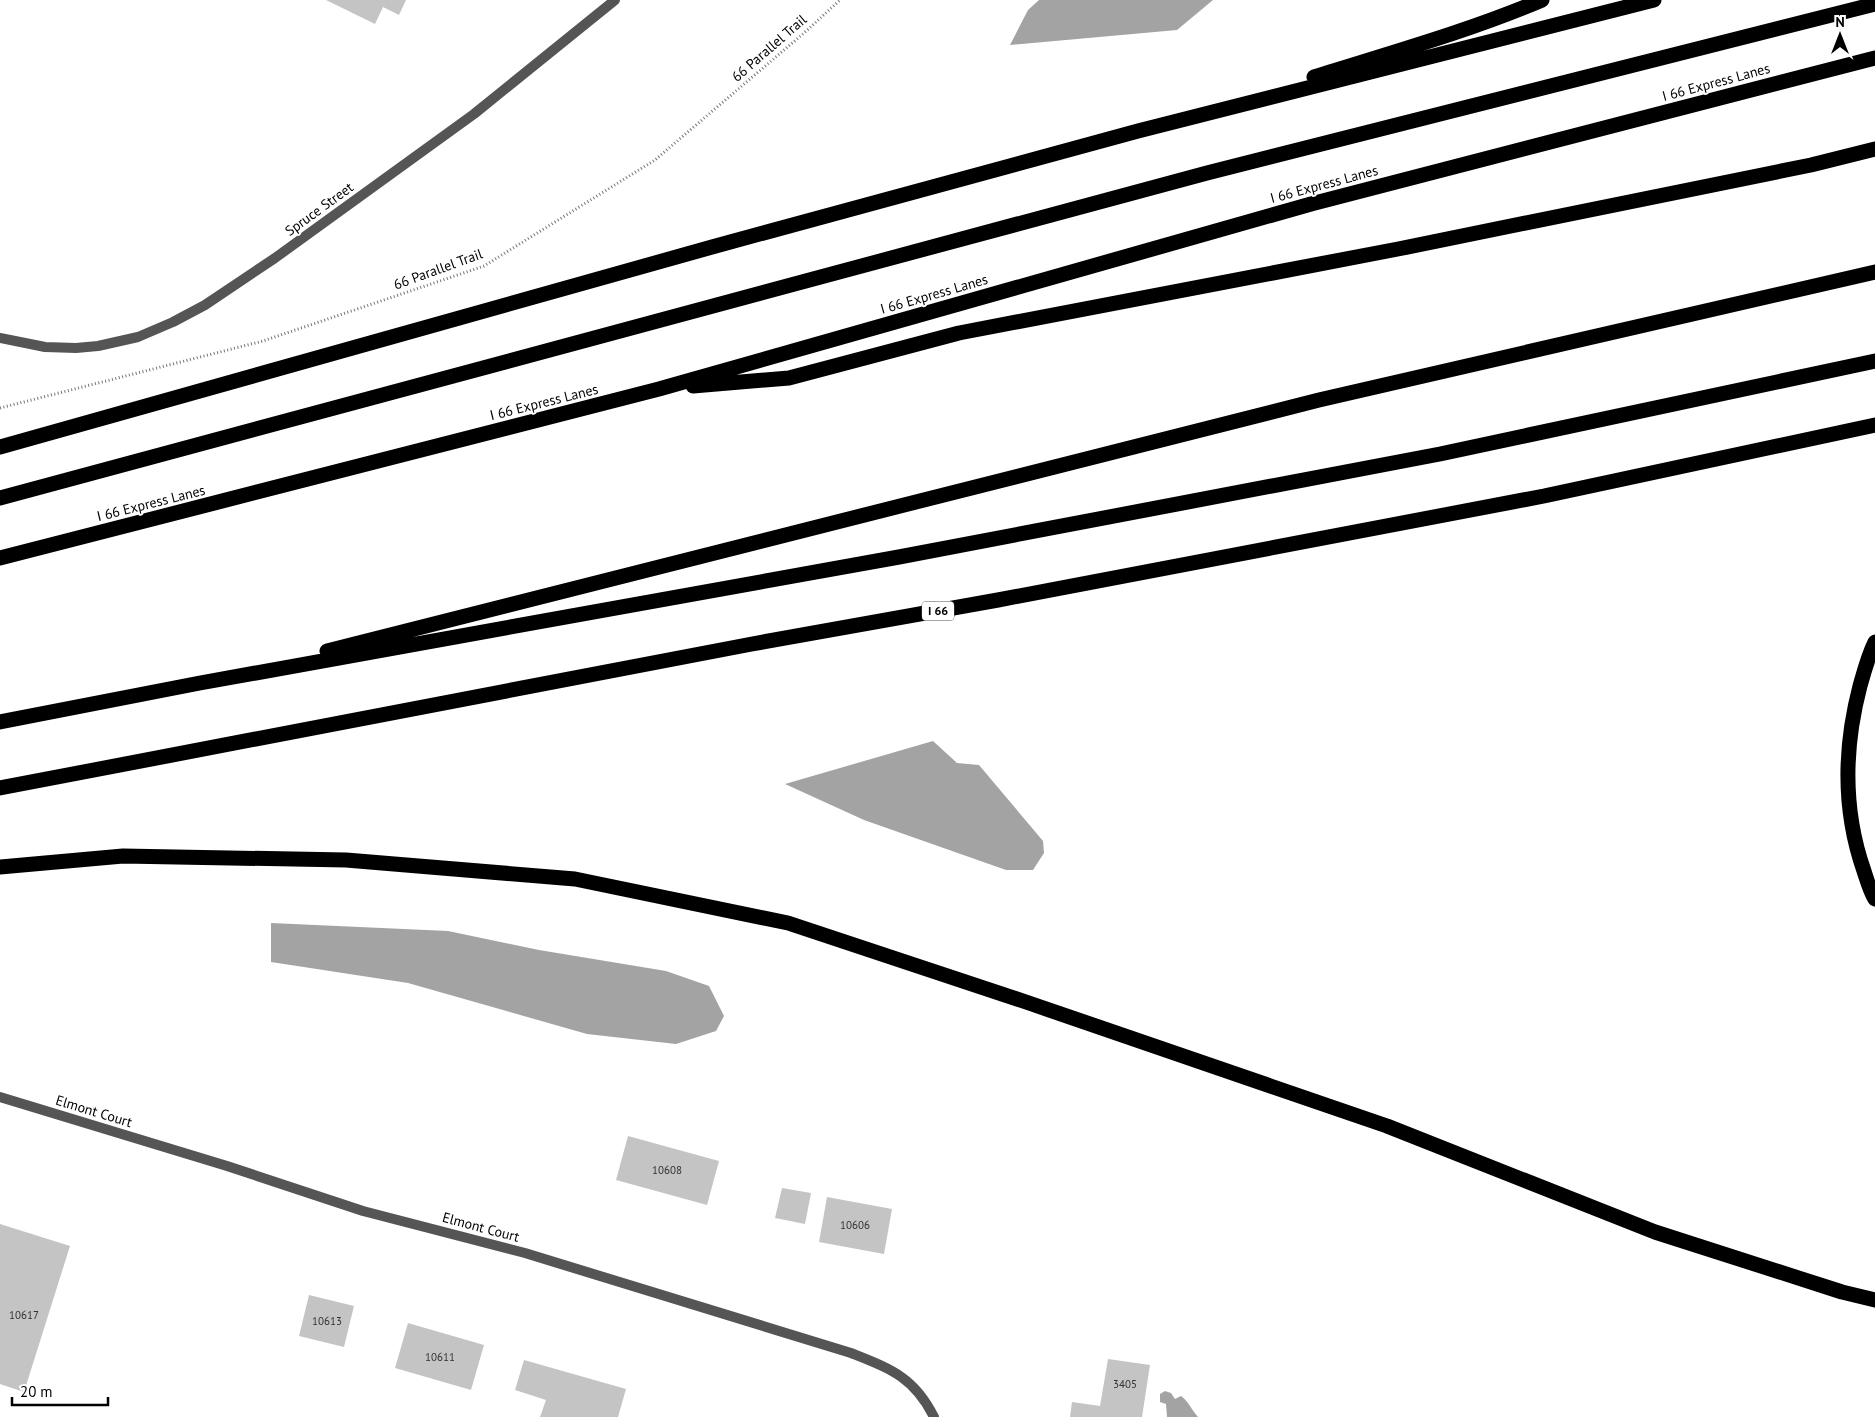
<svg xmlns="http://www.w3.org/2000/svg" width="1875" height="1417" font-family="'PT Sans',sans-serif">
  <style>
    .water { fill: #a3a3a3 }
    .building { fill: #c4c4c4 }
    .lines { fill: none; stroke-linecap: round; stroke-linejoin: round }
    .path { stroke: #777; stroke-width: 3; stroke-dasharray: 1 2.5; stroke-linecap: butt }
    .street { stroke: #555; stroke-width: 10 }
    .highway { stroke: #000; stroke-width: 15 }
    .labels { text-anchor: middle; stroke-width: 4; stroke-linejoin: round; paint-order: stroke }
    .number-label { font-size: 11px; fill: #313131 }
    .shield { fill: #fff; stroke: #4c4c4c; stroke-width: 1 }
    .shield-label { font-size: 12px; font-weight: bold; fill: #000 }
    .street-label { font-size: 14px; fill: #000; stroke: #fff }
  </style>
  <rect width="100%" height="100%" fill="#fff"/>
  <path class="water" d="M1039,0H1213L1177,30L1010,45L1028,10Z
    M933,741L957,763L979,765L1043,841L1044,853L1033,870H1006L864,820L785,784Z
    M271,923L448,931L539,950L666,971L709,986L724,1016L716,1031L676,1044L587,1034L408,983L271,962Z
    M1165,1391L1171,1393L1175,1399L1181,1396C1189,1402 1191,1409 1198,1417H1167L1166,1404L1160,1402V1394Z"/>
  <path class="building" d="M326,0H406L399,15L383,7L375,24Z
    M628,1136L719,1161L707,1205L616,1180Z
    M782,1188L811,1193L805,1224L775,1218Z
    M827,1197L892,1209L884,1254L819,1242Z
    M0,1224L70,1246L24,1392L0,1384Z
    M309,1295L354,1306L344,1347L299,1336Z
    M408,1323L484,1345L471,1390L395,1368Z
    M1108,1359L1150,1365L1142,1417H1070L1072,1402L1100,1406Z
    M524,1360L626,1389L618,1417H540L546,1400L515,1390Z"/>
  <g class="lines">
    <path class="path" d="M0,408L263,341L484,266L655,160L804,33L840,0"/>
    <path class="street" d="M0,338L45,347L76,348L98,346L138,337L173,322L205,305L275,258L474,114L615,0
      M0,1097L227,1166L363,1211L525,1253L851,1353C891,1369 914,1377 934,1417"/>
    <path class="highway" d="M1314,77C1390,53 1469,31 1542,0
      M693,386L789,378L959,333L1398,249L1811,165L1875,149
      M0,447L712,247L1138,131L1654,0
      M0,498L1207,173L1875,4
      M0,558L659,389L1311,204L1875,58
      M1875,642C1868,656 1864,672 1860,686C1844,747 1843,811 1864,871C1867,880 1870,891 1875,899
      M327,651L1319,400L1875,272
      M0,722L200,683L899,557L1440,454L1875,361
      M0,788L752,644L998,600L1544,496L1875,425
      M0,867L123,856L346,860L575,879L788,923L1026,1002L1387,1126L1655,1232L1842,1292L1875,1300"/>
  </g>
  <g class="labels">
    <g class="number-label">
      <text x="667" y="1174">10608</text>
      <text x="855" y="1229">10606</text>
      <text x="24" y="1319">10617</text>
      <text x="327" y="1325">10613</text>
      <text x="440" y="1361">10611</text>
      <text x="1125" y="1388">3405</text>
    </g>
    <rect class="shield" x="922" y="601.5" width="32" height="19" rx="4"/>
    <g class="shield-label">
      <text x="938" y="615">I 66</text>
    </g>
    <g class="street-label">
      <text transform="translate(769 48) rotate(-41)" y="5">66 Parallel Trail</text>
      <text transform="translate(1716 82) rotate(-15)" y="5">I 66 Express Lanes</text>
      <text transform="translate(1324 184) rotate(-15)" y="5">I 66 Express Lanes</text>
      <text transform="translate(319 209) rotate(-36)" y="5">Spruce Street</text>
      <text transform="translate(438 269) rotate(-20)" y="5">66 Parallel Trail</text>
      <text transform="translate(934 294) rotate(-16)" y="5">I 66 Express Lanes</text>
      <text transform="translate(544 402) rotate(-14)" y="5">I 66 Express Lanes</text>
      <text transform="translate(151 503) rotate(-14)" y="5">I 66 Express Lanes</text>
      <text transform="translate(94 1111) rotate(17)" y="5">Elmont Court</text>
      <text transform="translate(481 1227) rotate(15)" y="5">Elmont Court</text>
    </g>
  </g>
  <g transform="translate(1840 35)" stroke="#ffffff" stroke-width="4" paint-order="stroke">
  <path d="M0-4L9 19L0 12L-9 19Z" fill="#000000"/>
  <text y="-8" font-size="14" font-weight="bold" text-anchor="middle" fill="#000000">N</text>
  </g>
  <path d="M12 1397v8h96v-8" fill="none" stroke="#000000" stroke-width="2.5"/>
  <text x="20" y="1397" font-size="15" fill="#000000" stroke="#ffffff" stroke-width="4" paint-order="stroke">20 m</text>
</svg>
